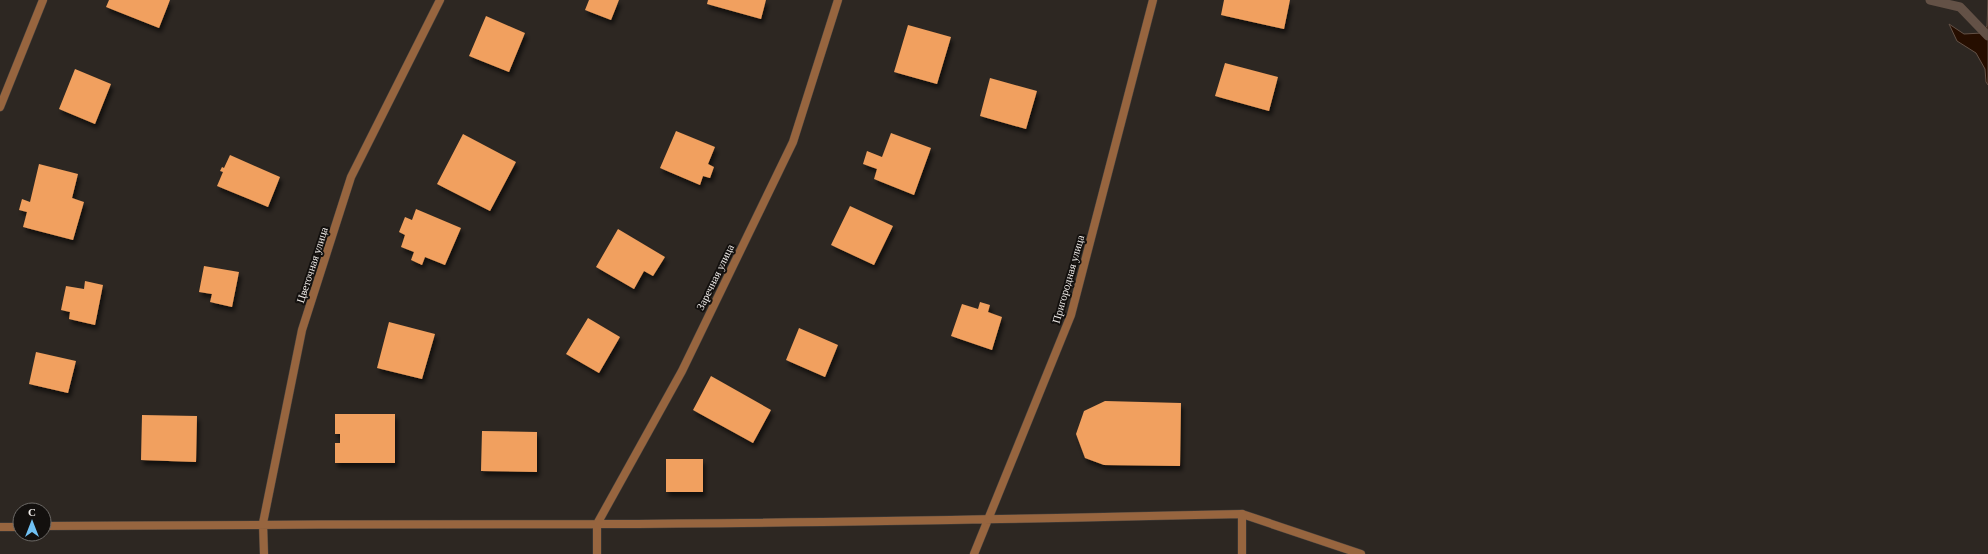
<svg xmlns="http://www.w3.org/2000/svg" width="1988" height="554" font-family="'Times New Roman',serif">
  <style>
    .water { fill: #260e00; stroke: #635146 }
    .lines { fill: none; stroke-linecap: round; stroke-linejoin: round }
    .stream { stroke: #635146; stroke-width: 9 }
    .building { fill: #f1a05e; filter: url(#shadow) }
    .service-casing { stroke: #49433e; stroke-width: 9 }
    .minor-casing { stroke: #49433e; stroke-width: 9 }
    .service { stroke: #97653f; stroke-width: 8 }
    .minor { stroke: #97653f; stroke-width: 8 }
    .labels { text-anchor: middle; stroke-width: 4; stroke-linejoin: round; paint-order: stroke }
    .street-label { font-size: 11px; fill: #f2eeeb; stroke: #13100e }
  </style>
  <defs>
    <filter id="shadow"><feDropShadow dx="2.5" dy="4.5" stdDeviation="2" flood-color="#0009"/></filter>
  </defs>
  <rect width="100%" height="100%" fill="#2d2722"/>
  <path class="water" d="M1988,0V85L1986,82L1985,69L1976,53L1957,41L1949,24L1964,34L1982,33L1987,26Z"/>
  <g class="lines">
    <path class="stream" d="M1930,0L1960,7L1988,36"/>
  </g>
  <path class="building" d="M109,0H170L159,28L106,7Z
    M589,0H619L611,20L585,10Z
    M708,0H766L761,19L707,4Z
    M1224,0H1290L1284,29L1221,15Z
    M486,16L525,33L509,72L469,56Z
    M908,25L951,37L937,84L894,72Z
    M1225,63L1278,77L1269,111L1215,96Z
    M75,69L111,84L95,124L59,109Z
    M990,78L1037,91L1026,129L980,116Z
    M676,131L715,147L708,164L714,167L710,178L703,176L700,185L660,168Z
    M891,133L931,148L914,195L874,179L877,169L863,164L867,151L882,157Z
    M463,134L516,162L490,211L437,184Z
    M230,155L280,177L268,207L217,186L223,172L220,171L222,167L224,168Z
    M39,164L78,174L72,198L84,202L73,240L23,227L27,212L19,210L22,199L30,202Z
    M850,206L893,226L874,265L831,245Z
    M416,209L461,228L445,265L425,257L422,265L411,260L414,252L401,247L405,235L399,232L405,217L412,220Z
    M618,229L665,257L653,276L644,271L634,289L596,267Z
    M204,266L239,272L232,307L210,302L212,294L199,292Z
    M85,281L103,285L95,325L69,319L70,312L61,310L66,286L84,289Z
    M980,302L990,305L988,312L1002,317L992,350L951,336L962,304L978,309Z
    M588,318L620,337L599,373L566,354Z
    M389,322L435,334L422,379L377,368Z
    M799,328L838,345L825,377L786,360Z
    M36,352L76,361L68,393L29,384Z
    M711,376L771,410L753,443L693,410Z
    M1105,401L1181,403L1180,466L1104,465L1085,458L1076,434L1084,411Z
    M335,414H395V463H335V443H340V434H335Z
    M142,415L197,416L196,462L141,460Z
    M482,431L537,432V472L481,471Z
    M666,459H703V492H666Z"/>
  <g class="lines">
    <g class="service-casing">
      <path id="service" d="M1242,514L1361,554"/>
    </g>
    <g class="minor-casing">
      <path id="minor" d="M0,107L43,0
        M44,526C229,524 413,525 598,524C813,523 1027,519 1242,514V554
        M0,527H20
        M264,554L263,523L302,330L351,177L440,0
        M597,554V524L682,371L793,142L838,0
        M974,554L1071,315L1153,0"/>
    </g>
    <use href="#service" class="service"/>
    <use href="#minor" class="minor"/>
  </g>
  <g class="labels">
    <g class="street-label">
      <text transform="translate(312 265) rotate(-72)" y="4">Цветочная улица</text>
      <text transform="translate(715 277) rotate(-64)" y="4">Заречная улица</text>
      <text transform="translate(1068 279) rotate(-74)" y="4">Пригородная улица</text>
    </g>
  </g>
  <g transform="translate(32 522)"><circle r="19" fill="#13100e" stroke="#6c6966"/>
  <path d="M0-3L7 15L0 10L-7 15Z" fill="#70c1f4"/>
  <text y="-6" font-size="11" font-weight="bold" text-anchor="middle" fill="#f2eeeb">С</text>
  </g>
</svg>
